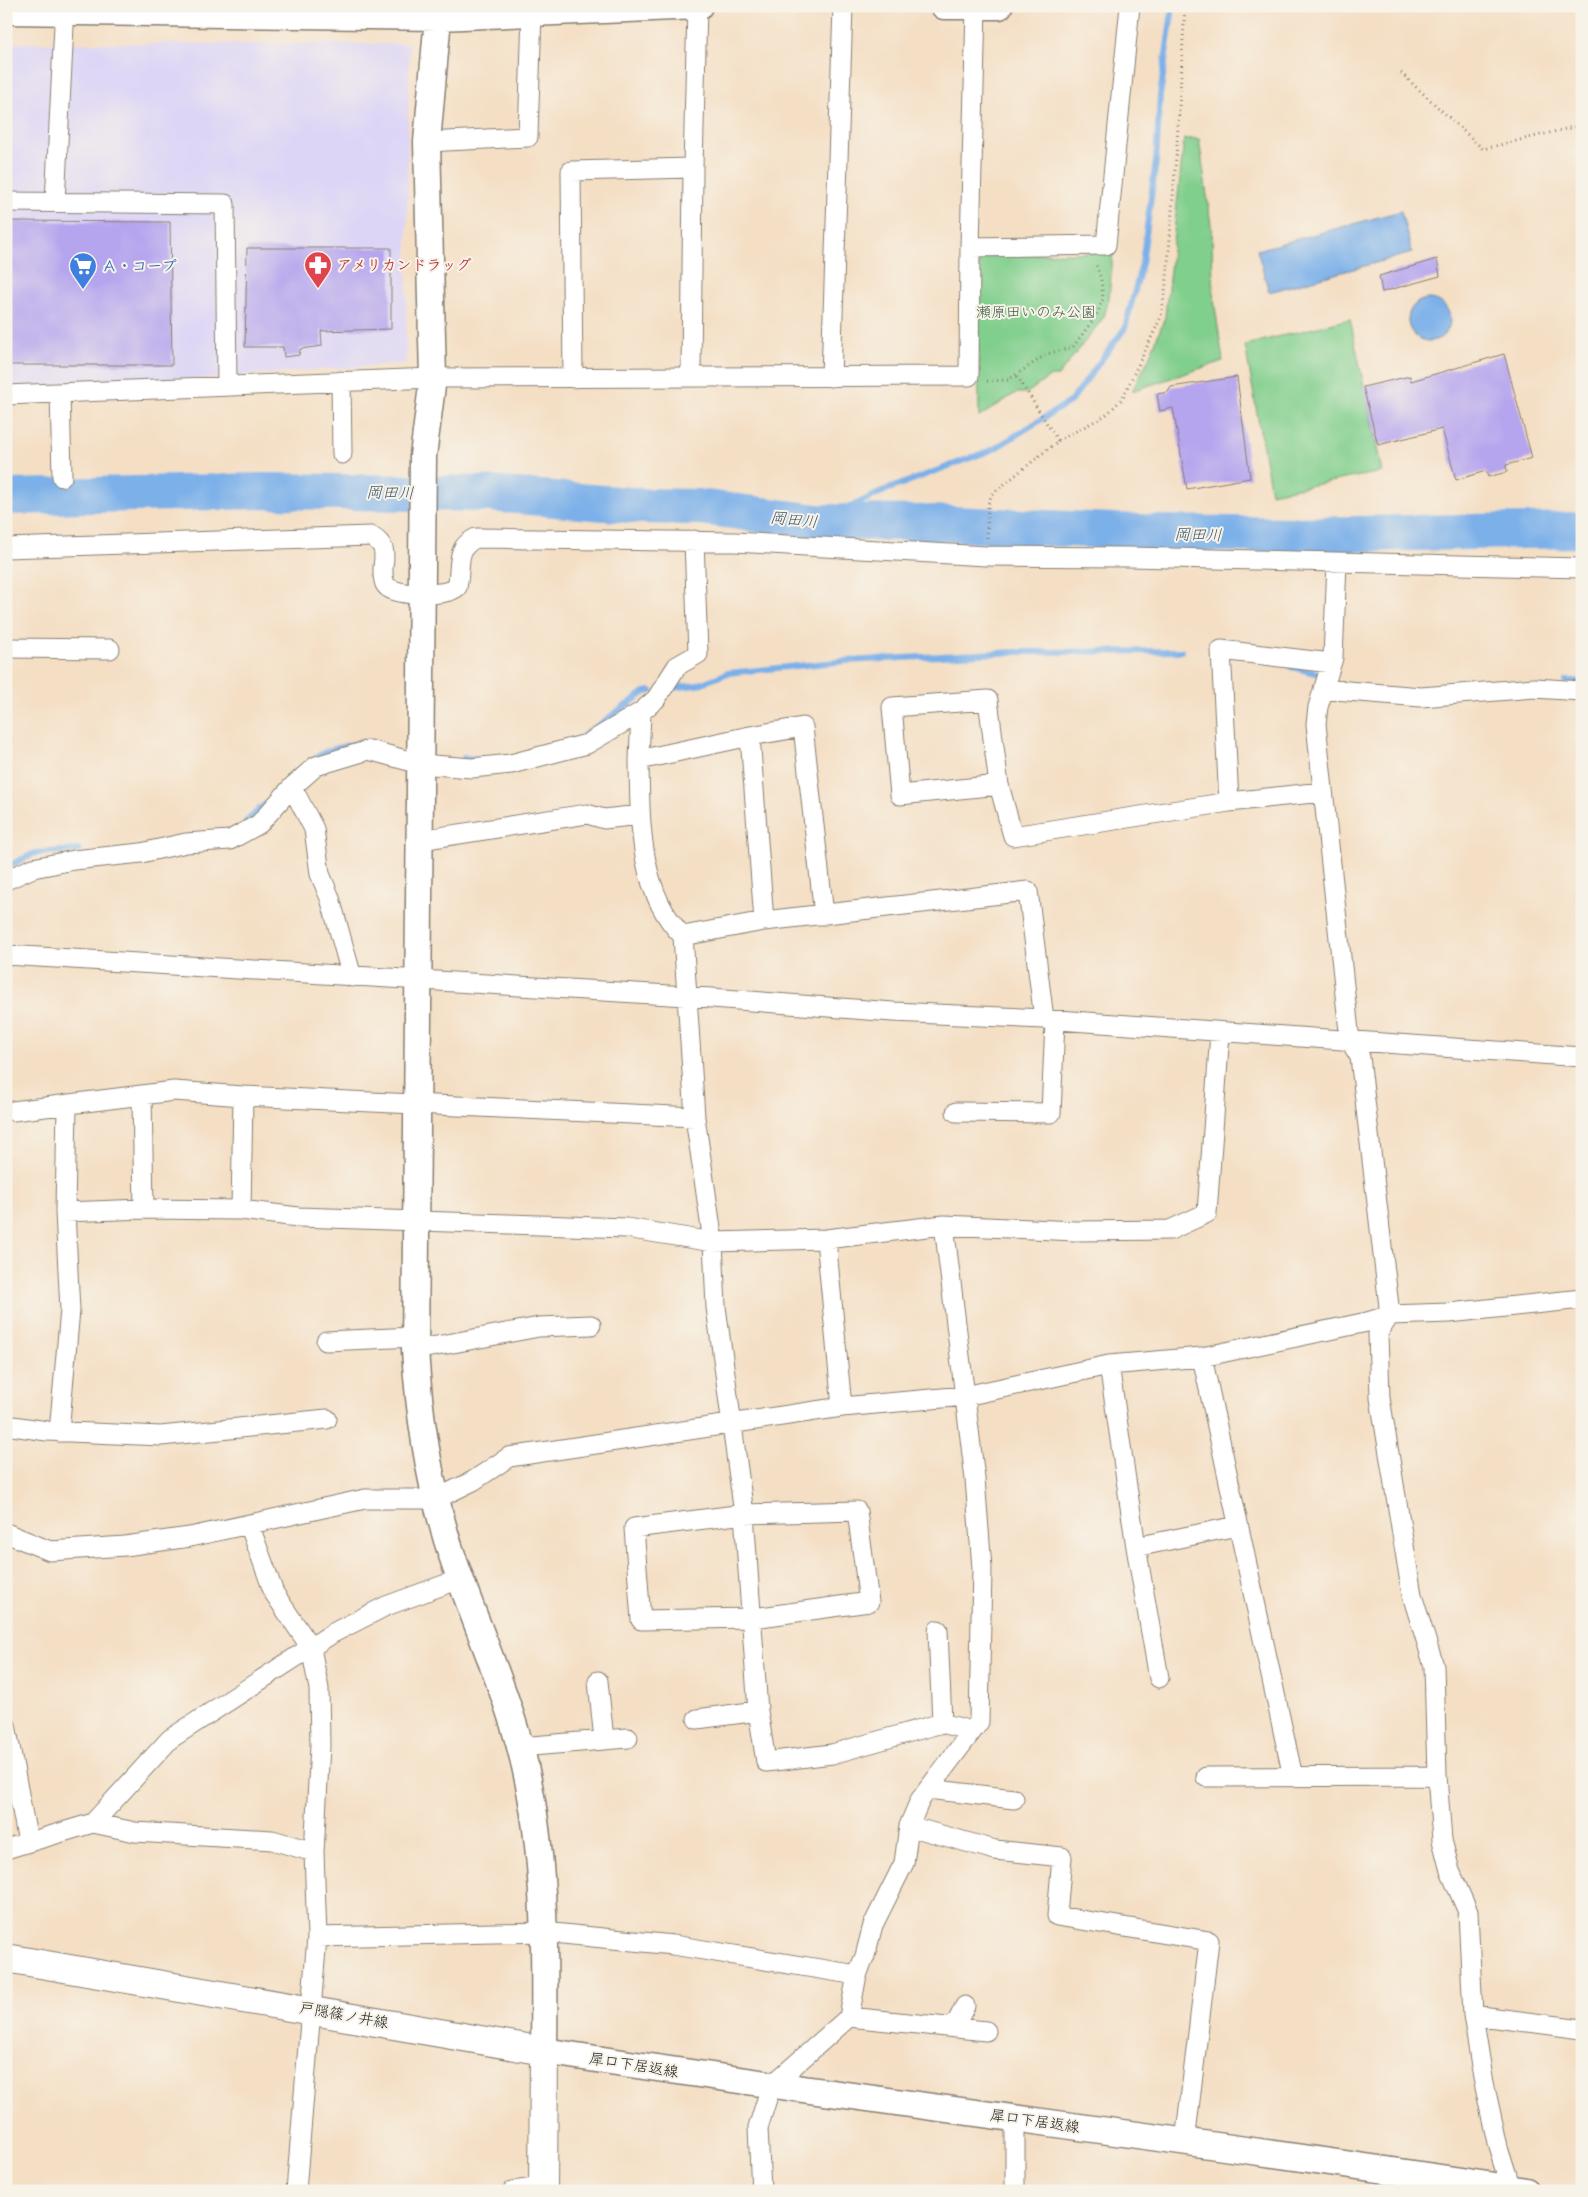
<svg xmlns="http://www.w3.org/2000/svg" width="1588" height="2197" font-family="'Shantell Sans','Klee One',sans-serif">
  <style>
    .built { fill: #ddd5f6 }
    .green { fill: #81cf8d; stroke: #4e7654 }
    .water { fill: #7bb0e9; stroke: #4c6682 }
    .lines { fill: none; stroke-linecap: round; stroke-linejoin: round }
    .stream { stroke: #7bb0e9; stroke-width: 6 }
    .river { stroke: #7bb0e9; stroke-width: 36 }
    .building { fill: #b5a4ee }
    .street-casing { stroke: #887e70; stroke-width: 21 }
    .secondary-casing { stroke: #887e70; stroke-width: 29 }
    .primary-casing { stroke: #887e70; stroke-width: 30 }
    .path { stroke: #887e70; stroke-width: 3; stroke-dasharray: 1 4; stroke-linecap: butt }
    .street { stroke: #fff; stroke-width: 19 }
    .secondary { stroke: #fff; stroke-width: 26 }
    .primary { stroke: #fff; stroke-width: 28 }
    .labels { text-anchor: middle; stroke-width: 4; stroke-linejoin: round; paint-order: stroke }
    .health-label { font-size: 15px; font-weight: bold; fill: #be3a42; stroke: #f7f3e8; text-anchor: start }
    .shop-label { font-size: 15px; font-weight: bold; fill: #366cbe; stroke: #f7f3e8; text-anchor: start }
    .park-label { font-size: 15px; fill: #3f5b44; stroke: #f7f3e8 }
    .street-label { font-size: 15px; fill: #1c1c1c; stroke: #f7f3e8 }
    .water-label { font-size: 16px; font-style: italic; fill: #42576e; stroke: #f7f3e8 }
  </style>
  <rect width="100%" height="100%" fill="#f7f3e8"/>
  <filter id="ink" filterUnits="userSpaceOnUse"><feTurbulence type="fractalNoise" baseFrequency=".02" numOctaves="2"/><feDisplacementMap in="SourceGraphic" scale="10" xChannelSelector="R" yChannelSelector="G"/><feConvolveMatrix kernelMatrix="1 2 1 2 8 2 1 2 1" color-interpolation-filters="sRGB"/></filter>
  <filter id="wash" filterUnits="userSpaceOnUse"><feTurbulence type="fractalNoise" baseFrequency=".0096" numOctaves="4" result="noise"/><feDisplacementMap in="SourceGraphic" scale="20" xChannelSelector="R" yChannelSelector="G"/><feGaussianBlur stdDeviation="1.12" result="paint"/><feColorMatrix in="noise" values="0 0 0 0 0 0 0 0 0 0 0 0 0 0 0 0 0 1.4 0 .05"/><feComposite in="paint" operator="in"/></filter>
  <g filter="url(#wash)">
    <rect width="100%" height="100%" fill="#f4dfc5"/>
    <path class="built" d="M6,43L409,44L406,363L209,378L6,387Z"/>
    <path class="green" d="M1184,139H1199L1212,232L1213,293L1223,361L1132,391L1149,358L1165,317Z
      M1113,252L1109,298L1104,317L1058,376H1051L1027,393H1016L979,417L978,264L987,255Z
      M1350,319L1382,472L1271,493L1245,345Z"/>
    <path class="water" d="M1401,211L1412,253L1269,292L1257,250Z
      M1408 320a21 21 0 1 1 42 0a21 21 0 1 1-42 0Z"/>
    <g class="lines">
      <path class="stream" d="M818,522L886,490L994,449L1071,401L1125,328L1142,263L1156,161L1160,96L1173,6
        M1291,667L1316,673
        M1566,681H1582
        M669,688L697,685L728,673L846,661L1017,652L1181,651
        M582,737L645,692L651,691
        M464,758L480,759
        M312,761C324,749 347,746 363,742
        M246,822L264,805
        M6,867L35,853L79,850"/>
      <path class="river" d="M6,497L264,491L490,494L642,506L699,507L818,522L930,523L1160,533L1296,535L1582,530"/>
    </g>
    <g id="blocks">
      <path class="building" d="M6,221L170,222L172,365H6Z
        M247,248H391V329L321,331L322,346L300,349L299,355L284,357L283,347H245Z
        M1437,259L1440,276L1382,292L1379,276Z
        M1504,354L1532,458L1506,465L1507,472L1488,477L1486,471L1456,480L1442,429L1378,445L1363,387L1410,376L1411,381Z
        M1237,377L1250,478L1187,489L1173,408L1160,411L1157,394L1168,392L1171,387Z"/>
    </g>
  </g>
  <g filter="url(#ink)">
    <use href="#blocks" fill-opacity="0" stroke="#887e70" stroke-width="1"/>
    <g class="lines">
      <g class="street-casing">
        <path id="street" d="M427,142L528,137L532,12
          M6,202L225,204L227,386
          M55,202L65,6
          M970,247L1106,245L1130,6
          M691,377L693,168L697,6
          M831,377L843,6
          M573,378L571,171L693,168
          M341,381L342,454
          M60,393L62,477
          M6,395L433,378L969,376L970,247L976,6
          M6,548L371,536C395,550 377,564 385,584C391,597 447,597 457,587C462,566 454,548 476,538L734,542L986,556L1130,557L1582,568
          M1337,563L1333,658L1318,707L1316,724L1350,1041L1360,1057L1390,1315L1378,1333L1380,1398L1412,1595L1434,1666L1437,1776
          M6,648L110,649
          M1323,689L1421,697L1534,688L1582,691
          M639,760L641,712
          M999,785L900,795L892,707L988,700L999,785L1013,836L1229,802L1322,792
          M292,787L314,829L320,874L330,898L352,977
          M1229,802L1221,650L1331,663
          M420,840L587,814L604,819L640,815
          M6,880L33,868L74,860L141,853L186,843L230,840L259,824L292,787L316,766L369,750L420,764L472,768L511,764L587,744L641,712L656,699L677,666L698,654L694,540
          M764,921L750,736L803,727L824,915
          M683,936C638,892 640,818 639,760L750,736
          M6,955L686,996L893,1012L1044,1019L1582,1057
          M142,1096L144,1209
          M67,1105L65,1212L144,1209L241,1210L298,1217L626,1228L713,1242L826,1239L944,1225L1075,1231L1170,1230L1207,1213L1220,1033
          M13,1111L174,1091L243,1096L695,1117
          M956,1112L1051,1113L1055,1021
          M241,1210L243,1096
          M826,1239L842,1407
          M326,1341L414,1337
          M415,1350L539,1327L591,1325
          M1202,1357L1293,1777
          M1109,1365L1136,1547L1159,1678
          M6,1425L47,1431L161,1436L327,1419
          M59,1432L70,1310L65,1212
          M857,1511L869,1602L753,1618L641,1620L634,1528L744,1514Z
          M249,1524L274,1593L311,1648L319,1689L320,1746L314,1852L317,1937L296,2191
          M6,1533L50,1551L125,1546L190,1537L365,1499H436L473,1481L509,1457L842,1407L965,1396L1109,1365L1202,1357L1367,1322L1390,1315L1449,1313L1582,1299
          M1136,1547L1237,1526
          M938,1630L942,1723
          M598,1681L604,1740
          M697,1719L758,1711
          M6,1725L28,1842
          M971,1731L942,1723L832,1754L766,1762L758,1711L744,1514L716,1307L713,1242L695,1117L683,936L764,921L1028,891L1044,1019
          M520,1747L628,1738
          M1206,1777L1437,1776L1442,1840L1450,1871L1468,1912L1473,2015L1483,2078L1498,2147L1511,2188
          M928,1789L1014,1799
          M93,1823L170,1739L333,1633L386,1606L460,1579
          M909,1826L995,1850L1062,1857L1057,1916L1209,1941L1185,2142
          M6,1849L93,1823L135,1832L272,1840L314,1852
          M317,1937L543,1932L673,1945L857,1975
          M1473,2015L1582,2029
          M849,2017L986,2031
          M954,2028L965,2006
          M513,2191L542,2187
          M761,2191L758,2128L771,2086L849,2017L857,1975L865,1956L873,1925L904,1863L909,1826L920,1800L979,1722L982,1568L975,1479L944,1225
          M1015,2191V2118"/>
      </g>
      <g class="secondary-casing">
        <path id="secondary" d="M439,6L427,142L433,378L423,456L415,1350C419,1414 428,1477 447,1540C472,1620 511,1696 528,1780C546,1868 545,1962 544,2051C871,2102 1199,2140 1526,2191
          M944,6H999
          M6,11L439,17L699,6"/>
      </g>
      <g class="primary-casing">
        <path id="primary" d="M6,1958L544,2051L543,2191"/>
      </g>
      <path class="path" d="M1401,73L1483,149L1582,125
        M987,381L1008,380L1047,354L1073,347L1096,316L1103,299L1101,279L1096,264
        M1058,441L1106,415L1122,399L1161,317L1167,278L1177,143L1185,6
        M987,538L988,504L992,494L1058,441L1017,376"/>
      <use href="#street" class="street"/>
      <use href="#secondary" class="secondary"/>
      <use href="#primary" class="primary"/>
    </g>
  </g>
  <defs>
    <g id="pharmacy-pin" transform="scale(1.4375)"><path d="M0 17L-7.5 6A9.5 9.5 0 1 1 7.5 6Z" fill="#e0444e" stroke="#f7f3e8"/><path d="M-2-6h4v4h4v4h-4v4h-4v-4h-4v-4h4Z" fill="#fff"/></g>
    <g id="supermarket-pin" transform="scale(1.4375)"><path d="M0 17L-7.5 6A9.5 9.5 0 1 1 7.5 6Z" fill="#3f7fe0" stroke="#f7f3e8"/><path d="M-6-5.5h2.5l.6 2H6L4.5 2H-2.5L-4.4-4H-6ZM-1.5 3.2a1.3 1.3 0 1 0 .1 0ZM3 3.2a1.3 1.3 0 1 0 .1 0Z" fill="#fff"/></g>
  </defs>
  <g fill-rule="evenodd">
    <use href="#pharmacy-pin" x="318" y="265"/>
    <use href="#supermarket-pin" x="83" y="266"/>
  </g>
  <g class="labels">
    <g class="health-label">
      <text x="337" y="270">アメリカンドラッグ</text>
    </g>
    <g class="shop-label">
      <text x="102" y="271">Ａ・コープ</text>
    </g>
    <g class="park-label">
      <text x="1036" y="317">瀬原田いのみ公園</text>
    </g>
    <g class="street-label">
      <text transform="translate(344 2015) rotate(10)" y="5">戸隠篠ノ井線</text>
      <text transform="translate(634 2065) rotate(9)" y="5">犀口下居返線</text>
      <text transform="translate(1035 2121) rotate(8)" y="5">犀口下居返線</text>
    </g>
    <g class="water-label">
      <text transform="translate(390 492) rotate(1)" y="6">岡田川</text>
      <text transform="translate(794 519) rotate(6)" y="6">岡田川</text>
      <text transform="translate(1198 534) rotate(1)" y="6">岡田川</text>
    </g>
  </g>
  <rect width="1588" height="2197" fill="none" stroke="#f7f3e8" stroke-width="25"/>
</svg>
